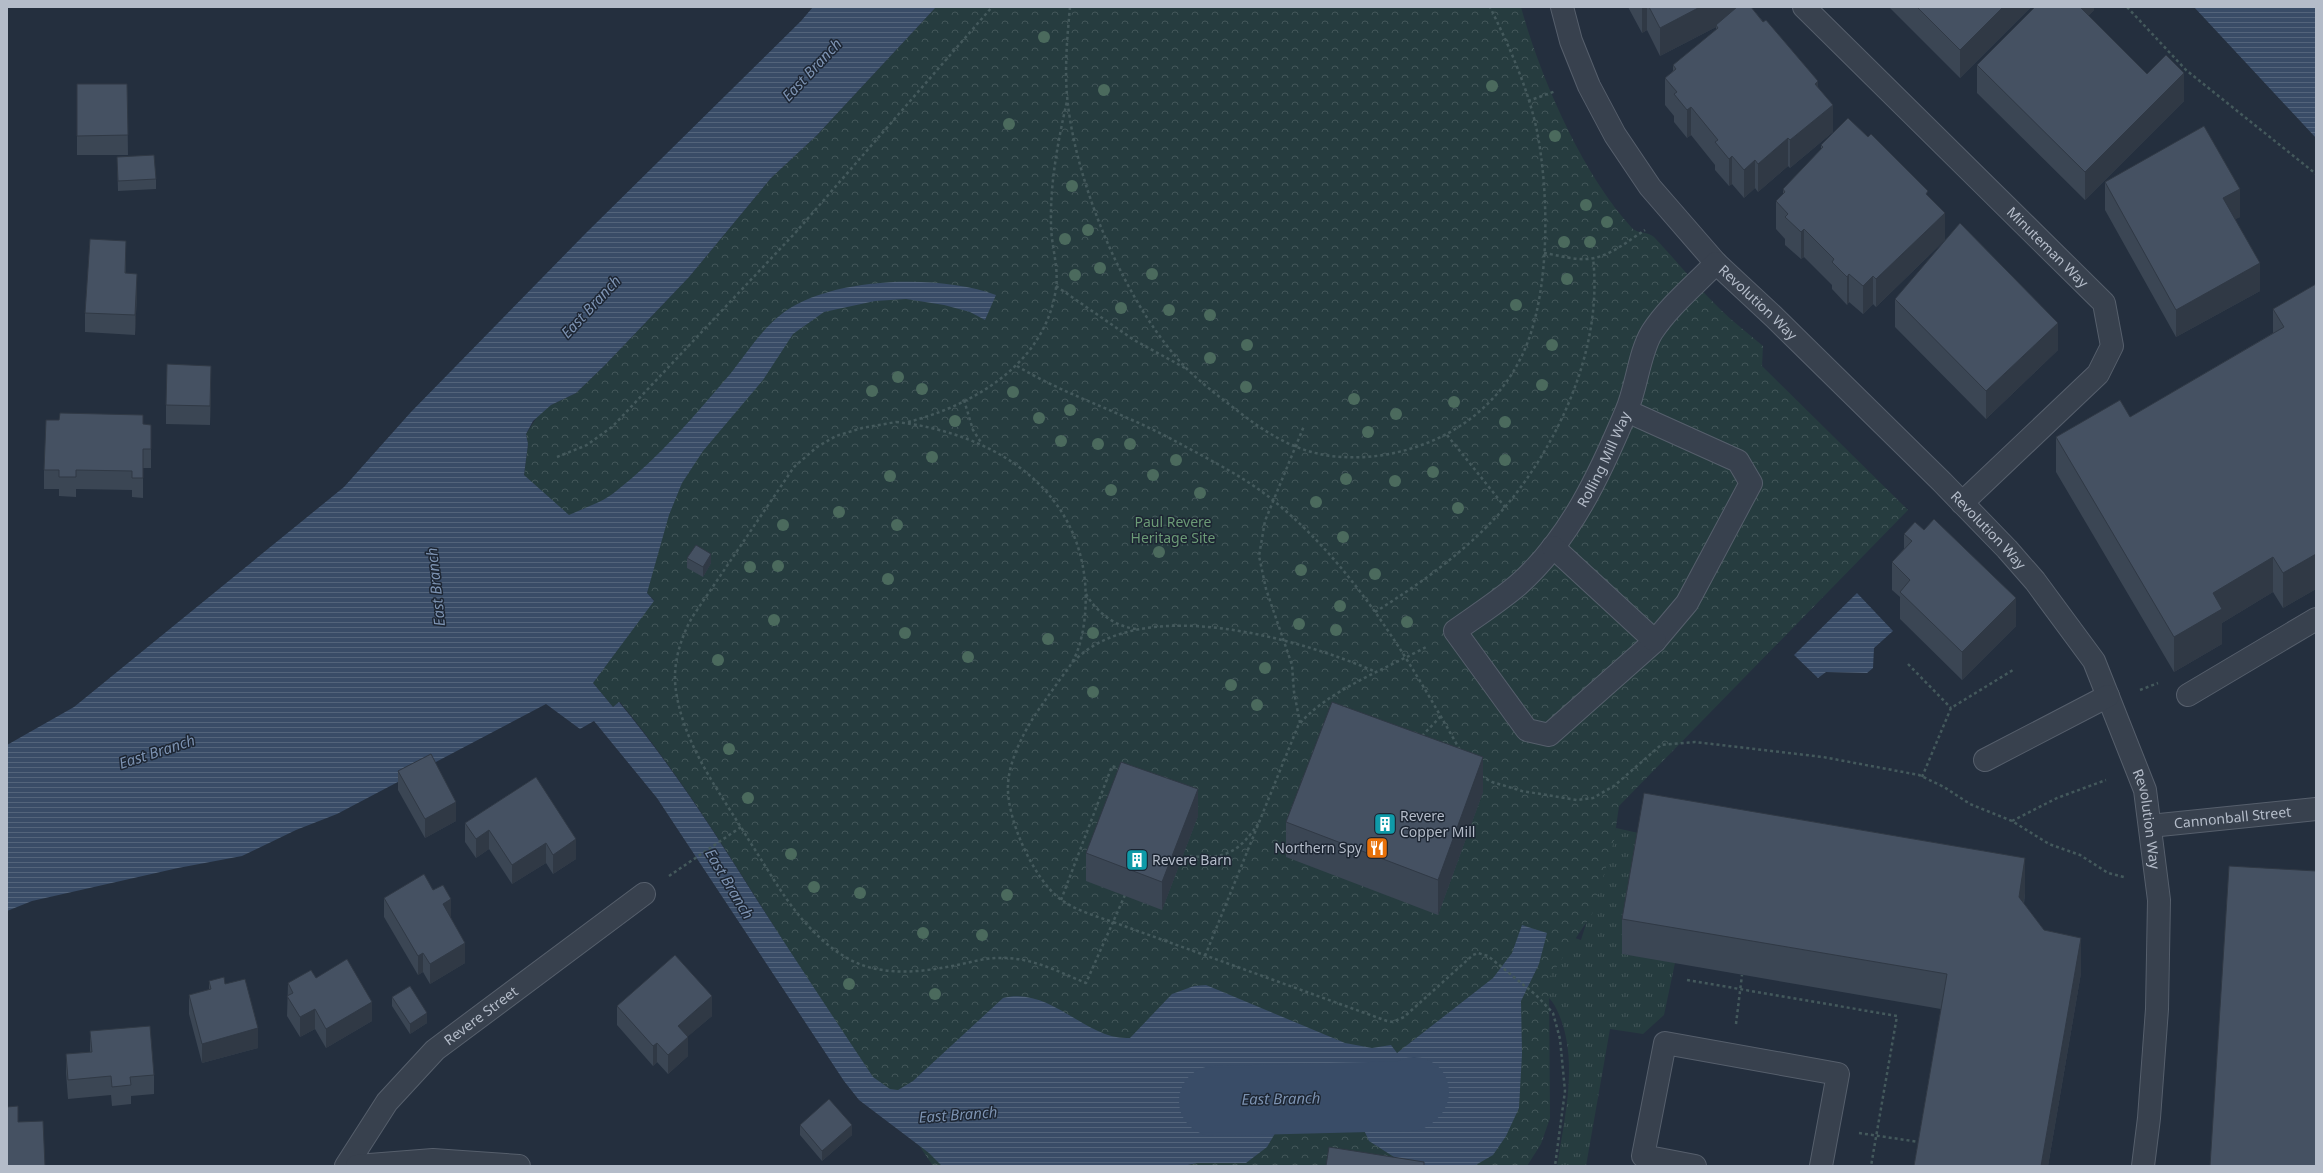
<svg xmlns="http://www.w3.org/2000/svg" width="2323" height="1173" font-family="'Noto Sans',sans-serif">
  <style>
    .grass { fill: url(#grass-tufts) }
    .forest { fill: url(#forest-crowns) }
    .water { fill: url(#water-rules) }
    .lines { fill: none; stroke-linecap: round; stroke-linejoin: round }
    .river { stroke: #394c67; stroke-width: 70 }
    .minor-casing { stroke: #565f6c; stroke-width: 24 }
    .path { stroke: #44595c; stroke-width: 2.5; stroke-dasharray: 3 3; stroke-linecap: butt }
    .minor { stroke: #38414e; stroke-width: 22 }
    .tree { fill: #4b6a5d }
    .wall { fill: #3b4654 }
    .shaded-wall { fill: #303945 }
    .building { fill: #455162; stroke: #303945 }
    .labels { text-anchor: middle; stroke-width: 3; stroke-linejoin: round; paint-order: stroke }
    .street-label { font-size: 14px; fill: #b4bcc9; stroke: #1d2633 }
    .park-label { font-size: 14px; fill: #6b9a76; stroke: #1d2633 }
    .poi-label { font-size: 14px; fill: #b4bcc9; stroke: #1d2633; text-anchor: start }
    .water-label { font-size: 15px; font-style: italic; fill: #7c92b1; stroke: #1d2633 }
  </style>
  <defs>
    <pattern id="grass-tufts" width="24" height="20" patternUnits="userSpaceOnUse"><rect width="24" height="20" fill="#263c3f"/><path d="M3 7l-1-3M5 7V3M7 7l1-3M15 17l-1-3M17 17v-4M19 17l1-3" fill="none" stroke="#435659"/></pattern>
    <pattern id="forest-crowns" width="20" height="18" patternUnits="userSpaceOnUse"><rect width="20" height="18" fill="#263c3f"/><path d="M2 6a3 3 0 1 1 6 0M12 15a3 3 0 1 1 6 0" fill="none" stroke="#435659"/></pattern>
    <pattern id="water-rules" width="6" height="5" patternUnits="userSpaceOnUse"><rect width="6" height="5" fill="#394c67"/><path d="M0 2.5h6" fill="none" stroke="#53647b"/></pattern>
  </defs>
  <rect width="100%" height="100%" fill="#242f3e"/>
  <path class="grass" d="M1616,828L1643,834L1675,963L1664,1015L1643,1034L1610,1029L1586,1166H1557C1565,1115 1580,1056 1556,1008C1552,999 1542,992 1536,984L1554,931L1581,940Z"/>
  <path class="forest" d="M936,7H1521C1540,77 1582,174 1632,228C1637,234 1648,231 1654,237C1676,260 1696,286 1719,308C1733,322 1749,334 1763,346L1762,366L1908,510L1619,806L1614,841L1592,914L1549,978L1550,1118L1541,1144L1527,1166H933C885,1095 835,1025 790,952C736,866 684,780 620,702L613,707L593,683L654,600L647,593L648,591L524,475L528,444L526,434L539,414L551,405L576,393L604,366L689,277L771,178L817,135Z"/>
  <path class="water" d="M813,7H936L817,135L771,178L689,277L604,366L576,393L551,405L533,421L526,434L528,444L524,475L569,515C584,508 603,502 615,492C659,458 695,415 731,373C745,355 761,331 778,317C826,276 939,274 996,295L985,320L970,312L944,305L906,299L875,301L824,312L793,334L763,380L703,451L682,483L669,515L647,593L654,601L593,683L613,707L619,702C672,766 713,830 757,900C795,960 834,1018 873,1077L890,1089L898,1090L913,1081L1003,998C1052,986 1086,1041 1130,1038L1172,994L1194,986L1206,985L1345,1043L1372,1048L1391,1045L1397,1053L1493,978L1512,953L1522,925L1547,933L1539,964L1521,1001L1522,1054L1519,1108L1506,1136L1493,1155L1474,1166H1408L1369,1141L1358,1117L1340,1099L1312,1098L1287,1113L1267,1147L1246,1163H1197L1183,1166H942L929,1153L859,1100L844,1081L657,798L594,721L580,729L546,704L337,814L296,830L242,856L178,868L32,901L7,911V745L74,707L344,487L411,412L586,233L801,21Z
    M2194,7H2316V138Z
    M1857,593L1893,631L1874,648L1873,668L1867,673L1826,672L1818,678L1794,655Z"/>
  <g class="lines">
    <path class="river" d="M1214,1101L1410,1096L1414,1092"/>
    <g class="minor-casing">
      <g id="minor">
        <path id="s1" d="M1562,7L1571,41L1589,86L1615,135L1650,187L1716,263L1774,317L1942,482L2007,549L2035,581L2094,661L2145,790L2159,900L2157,1009L2149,1118L2143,1166"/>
        <path id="s2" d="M1804,7L2104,303L2112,346L2098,374L1962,503"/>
        <path id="s3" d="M1627,411L1738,461L1751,483L1687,603L1655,641L1549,735L1527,730L1455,631C1476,616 1498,602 1518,585C1570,539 1600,474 1626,412C1637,387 1639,353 1652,332C1669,306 1695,285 1716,263"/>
        <path d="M1553,547L1655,641"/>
        <path d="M2188,695L2316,619"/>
        <path d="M1985,760L2108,696"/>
        <path id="s4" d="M2150,826L2316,809"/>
        <path id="s5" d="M346,1166L387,1102L435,1050L644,894"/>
        <path d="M357,1166L433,1160L519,1166"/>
        <path d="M1695,1166L1643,1156L1665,1043L1838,1074L1821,1166"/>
      </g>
    </g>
    <path class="path" d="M1070,7C1067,39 1064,73 1068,105C1078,190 1128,310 1189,371C1203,384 1218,396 1234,408C1263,431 1293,451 1331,456C1365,460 1396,455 1427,443C1473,425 1509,390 1527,344C1550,285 1549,193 1537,131C1528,88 1509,46 1490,7
      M2127,7L2186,70L2316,174
      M1528,101L1556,91
      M1544,253C1557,255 1573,260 1587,259C1608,258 1628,241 1645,230
      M1056,286L1134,340L1185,368
      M1017,366C1067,396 1124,413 1175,441C1208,459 1245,477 1274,501C1355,567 1409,660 1460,750
      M964,400L973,430L982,444
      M896,422C987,432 1076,483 1085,582C1087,604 1085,631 1077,652C1073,663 1067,670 1061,678C1047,698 1032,717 1022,738C1015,752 1009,768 1008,784C1006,818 1033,878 1060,899C1075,910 1095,916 1113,922L1086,983C1059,972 1033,958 1003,958C986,957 969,963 952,966C922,972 890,975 862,965C845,959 828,946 816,934C788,907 771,874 750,842C722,795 684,747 676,691C672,666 680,638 693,616L794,467L817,447L836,436L862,428Z
      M908,422C974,405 1046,363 1056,288C1059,267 1051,245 1051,224C1050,183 1058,141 1067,101
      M1447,435L1505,507
      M557,457L587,445L613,426L796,232L992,7
      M1086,594C1097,613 1116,627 1137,629
      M1375,612C1423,582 1469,549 1506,506C1561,440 1603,345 1593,258
      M1073,662C1141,592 1300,639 1376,672
      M1908,664L1951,708
      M2140,690L2158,683
      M1300,723L1294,692L1292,665L1266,589L1259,556L1265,521L1304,426
      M1422,736L1441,716
      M1481,776L1492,782L1522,791L1577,800L1593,798L1614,786L1661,745L1695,742L1823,757L1919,775L1944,787L1970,804L2012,821L2049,844L2080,855L2108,873L2124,877
      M1922,777L1951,708L2013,670
      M2012,821L2057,798L2106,780
      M1190,856C1227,860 1240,851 1260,821
      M669,876L741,827
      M1125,895L1113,922L1387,1021L1393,1022L1404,1017L1473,955L1478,953L1488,956L1536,995L1553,1013L1560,1039L1565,1091L1555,1166
      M1061,900L1112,766L1120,769
      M1205,956L1298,726C1324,692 1390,667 1428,646
      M1687,980L1897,1016L1871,1166
      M1736,1024L1742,975
      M1859,1133L1919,1142"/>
    <use href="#minor" class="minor"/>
  </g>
  <g class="tree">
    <circle cx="1044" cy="37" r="6"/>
    <circle cx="1492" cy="86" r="6"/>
    <circle cx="1104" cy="90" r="6"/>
    <circle cx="1009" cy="124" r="6"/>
    <circle cx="1555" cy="136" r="6"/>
    <circle cx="1072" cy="186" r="6"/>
    <circle cx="1586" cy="205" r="6"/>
    <circle cx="1607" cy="222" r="6"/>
    <circle cx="1088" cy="230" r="6"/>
    <circle cx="1065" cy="239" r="6"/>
    <circle cx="1564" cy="242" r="6"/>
    <circle cx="1590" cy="242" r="6"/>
    <circle cx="1100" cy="268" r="6"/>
    <circle cx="1152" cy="274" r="6"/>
    <circle cx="1075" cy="275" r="6"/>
    <circle cx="1567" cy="279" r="6"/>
    <circle cx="1516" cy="305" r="6"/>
    <circle cx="1121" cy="308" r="6"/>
    <circle cx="1169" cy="310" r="6"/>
    <circle cx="1210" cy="315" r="6"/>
    <circle cx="1247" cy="345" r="6"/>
    <circle cx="1552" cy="345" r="6"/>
    <circle cx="1210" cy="358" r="6"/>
    <circle cx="898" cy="377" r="6"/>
    <circle cx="1542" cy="385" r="6"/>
    <circle cx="1246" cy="387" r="6"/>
    <circle cx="922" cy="389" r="6"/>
    <circle cx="872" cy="391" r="6"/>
    <circle cx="1013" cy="392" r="6"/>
    <circle cx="1354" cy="399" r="6"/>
    <circle cx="1454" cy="402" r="6"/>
    <circle cx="1070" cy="410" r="6"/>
    <circle cx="1396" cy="414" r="6"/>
    <circle cx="1039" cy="418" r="6"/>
    <circle cx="955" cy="421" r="6"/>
    <circle cx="1505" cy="422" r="6"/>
    <circle cx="1368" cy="432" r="6"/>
    <circle cx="1061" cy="441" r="6"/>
    <circle cx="1098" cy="444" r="6"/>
    <circle cx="1130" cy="444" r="6"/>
    <circle cx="932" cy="457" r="6"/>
    <circle cx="1176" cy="460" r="6"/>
    <circle cx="1505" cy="460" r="6"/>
    <circle cx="1433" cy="472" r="6"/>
    <circle cx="1153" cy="475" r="6"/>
    <circle cx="890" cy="476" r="6"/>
    <circle cx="1346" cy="479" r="6"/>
    <circle cx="1395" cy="481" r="6"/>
    <circle cx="1111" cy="490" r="6"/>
    <circle cx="1200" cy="493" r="6"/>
    <circle cx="1316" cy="502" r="6"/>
    <circle cx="1458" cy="508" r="6"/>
    <circle cx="839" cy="512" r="6"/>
    <circle cx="783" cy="525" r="6"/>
    <circle cx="897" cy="525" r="6"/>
    <circle cx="1343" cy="537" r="6"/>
    <circle cx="1159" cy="552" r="6"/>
    <circle cx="778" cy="566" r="6"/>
    <circle cx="750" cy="567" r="6"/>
    <circle cx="1301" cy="570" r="6"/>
    <circle cx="1375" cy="574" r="6"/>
    <circle cx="888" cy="579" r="6"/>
    <circle cx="1340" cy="606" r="6"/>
    <circle cx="774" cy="620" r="6"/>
    <circle cx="1407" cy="622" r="6"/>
    <circle cx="1299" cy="624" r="6"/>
    <circle cx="1336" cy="630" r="6"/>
    <circle cx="905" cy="633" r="6"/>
    <circle cx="1093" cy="633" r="6"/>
    <circle cx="1048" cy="639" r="6"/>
    <circle cx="968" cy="657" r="6"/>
    <circle cx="718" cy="660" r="6"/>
    <circle cx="1265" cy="668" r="6"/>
    <circle cx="1231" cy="685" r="6"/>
    <circle cx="1093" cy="692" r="6"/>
    <circle cx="1257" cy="705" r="6"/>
    <circle cx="729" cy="749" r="6"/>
    <circle cx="748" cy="798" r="6"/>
    <circle cx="791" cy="854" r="6"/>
    <circle cx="814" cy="887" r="6"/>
    <circle cx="860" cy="893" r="6"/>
    <circle cx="1007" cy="895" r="6"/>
    <circle cx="923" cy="933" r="6"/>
    <circle cx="982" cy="935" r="6"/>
    <circle cx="849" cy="984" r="6"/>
    <circle cx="935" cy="994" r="6"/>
  </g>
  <path class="wall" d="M1628,7H1751L1818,87L1833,132L1790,168L1788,166L1758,192L1755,188L1744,198L1732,184L1729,186L1715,170V165L1691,135L1687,138L1674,122V116L1665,105V78L1673,71V65L1716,30V27L1660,56L1647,30L1642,33Z
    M1889,7H2031L1960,78Z
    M2094,7V10L2088,16L2147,74L2184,101L2085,200L1977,93V65Z
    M77,84H127L128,155H77Z
    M1868,137L1928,196L1945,240L1876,307L1873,304L1863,314L1849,302L1847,305L1832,289V285L1804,257L1801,259L1785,245V239L1776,229V201L1783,194V189L1821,150V145Z
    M117,157L156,179V189L118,191Z
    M2105,182L2240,217L2235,219L2260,291L2176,337L2105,210Z
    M126,260V273L137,293L135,335L85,332V313Z
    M2316,284V589L2283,608L2273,592L2222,623V644L2174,672L2056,472V437L2130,417L2273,333V309Z
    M1895,299L2058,350L1986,419L1895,327Z
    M211,385L210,425L166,424V405Z
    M143,425L151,444V468H143V498L132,497V490L76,489V497L59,496V489H44V470Z
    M1904,534L2016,626L1962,680L1900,619V597L1892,590V562L1904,549Z
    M687,558L711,563L703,577L687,568Z
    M398,771L456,821L425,838L398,790Z
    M536,777L576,859L553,874L546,863L512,884L489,849L476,858L465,842V823Z
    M1483,792L1438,915L1286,857V822Z
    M1198,816L1162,910L1086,881V853Z
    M433,890L451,918L465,963L430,984L423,972L418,975L384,917V898Z
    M2025,893L2024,904L2044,930L2081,973L2048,1166H1914L1941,1009L1622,954V919Z
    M316,978L372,1021L326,1048L315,1029L300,1037L287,1016L288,983Z
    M209,981L225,984L258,1048L202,1063L189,1014V995L209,990Z
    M392,997L427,1023L410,1034L392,1006Z
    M617,1006L712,1016L688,1036V1056L668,1074L657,1062L653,1066L617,1025Z
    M90,1031L154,1075V1094L131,1096V1104L112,1106L111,1095L68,1099L66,1073V1054L90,1052Z
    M800,1125L852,1135L822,1161L800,1135Z"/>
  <path class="shaded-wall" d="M1642,7H1647V30L1642,33Z
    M1700,7H1740L1716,25V27L1660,56V28Z
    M2003,7H2031L1960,78V50Z
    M2075,7H2094V10L2075,30Z
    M2184,73V101L2085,200V172Z
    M1818,81V109L1815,84Z
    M1833,105V132L1790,168V140Z
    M1691,107V135L1687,138V110Z
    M1788,138V166L1758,192V164Z
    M1732,156V184L1729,186V159Z
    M1755,160V188L1744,198V170Z
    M2240,189V217L2223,226V198Z
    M1945,213V240L1876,307V279Z
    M1804,229V257L1801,259V232Z
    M126,241V260L125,292V273Z
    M2260,263V291L2176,337V310Z
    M137,274V293L135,335V315Z
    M1849,274V302L1847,305V277Z
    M1873,276V304L1863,314V286Z
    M2058,323V350L1986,419V391Z
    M211,366V385L210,425V406Z
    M711,554V563L703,577V567Z
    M2316,554V589L2283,608V573Z
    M2273,557V592L2222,623V644L2174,672V637L2213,593Z
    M2016,598V626L1962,680V652Z
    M1483,757V792L1438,915V880Z
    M1198,789V816L1162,910V882Z
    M456,802V821L425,838V819Z
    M489,830V849L476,858V839Z
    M576,839V859L553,874V855Z
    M546,843V863L512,884V865Z
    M2025,858V893L2019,933V897Z
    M451,899V918L443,904Z
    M2081,938V973L2048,1166H2041Z
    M465,943V963L430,984V964Z
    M423,953V972L418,975V956Z
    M712,996V1016L678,1045V1026Z
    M372,1002V1021L326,1048V1029Z
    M315,1009V1029L300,1037V1017Z
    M427,1013V1023L410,1034V1024Z
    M258,1028V1048L202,1063V1044Z
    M688,1037V1056L668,1074V1055Z
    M657,1043V1062L653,1066V1046Z
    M852,1125V1135L822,1161V1151Z"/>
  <path class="building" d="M1649,7H1700L1660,28Z
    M1737,7H1751L1763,22L1766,20L1818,81L1815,84L1833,105L1790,140L1788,138L1758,164L1755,160L1744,170L1732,156L1729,159L1715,142L1718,140L1691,107L1687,110L1674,94L1677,92L1665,78L1676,69L1673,65L1718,28L1716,25Z
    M1917,7H2003L1960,50Z
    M2035,7H2080L2147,74L2166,55L2184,73L2085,172L1977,65Z
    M77,84H127L128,135L77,136Z
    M1848,118L1868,137L1871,134L1928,191L1926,194L1945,213L1876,279L1873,276L1863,286L1849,274L1847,277L1832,262L1834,259L1804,229L1801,232L1785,217L1788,214L1776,201L1785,192L1783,189L1823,147L1821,145Z
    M2204,126L2240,189L2223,198L2260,263L2176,310L2105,182Z
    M154,155L156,179L118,181L117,157Z
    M1960,223L2058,323L1986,391L1895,299Z
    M90,239L126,241L125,273L137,274L135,315L85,313Z
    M2316,284V554L2283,573L2273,557L2213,593L2222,609L2174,637L2056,437L2120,400L2130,417L2284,327L2273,309Z
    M167,364L211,366L210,406L166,405Z
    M60,413L143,415V424L151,425V449H143V478H132V471L76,470V477H59V470H44L46,420H59Z
    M1934,519L2016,598L1962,652L1900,592L1910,580L1892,562L1912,541L1904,534L1915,522L1924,530Z
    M696,545L711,554L703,567L687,558Z
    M1332,702L1483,757L1438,880L1286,822Z
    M431,754L456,802L425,819L398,771Z
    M1121,762L1198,789L1162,882L1086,853Z
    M536,777L576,839L553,855L546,843L512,865L489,830L476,839L465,823Z
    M1644,793L2025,858L2019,897L2044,930L2081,938L2041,1166H1914L1947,974L1622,919Z
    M2229,866L2316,871V1166H2210Z
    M424,874L433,890L443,885L451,899L443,904L465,943L430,964L423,953L418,956L384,898Z
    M675,955L712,996L678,1026L688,1037L668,1055L657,1043L653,1046L617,1006Z
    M347,959L372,1002L326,1029L315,1009L300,1017L287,996L293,993L288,983L311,970L316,978Z
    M224,977L225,984L245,979L258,1028L202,1044L189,995L211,989L209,981Z
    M410,986L427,1013L410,1024L392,997Z
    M150,1026L154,1075L130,1077L131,1085L112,1087L111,1076L68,1080L66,1054L92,1052L90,1031Z
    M829,1099L852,1125L822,1151L800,1125Z
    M18,1106V1122L43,1121L45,1166H7V1107Z
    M1329,1147L1424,1162V1166H1326Z"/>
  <defs>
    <g id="building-square" transform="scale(1.15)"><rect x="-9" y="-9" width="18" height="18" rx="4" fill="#0f9aa8" stroke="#1d2633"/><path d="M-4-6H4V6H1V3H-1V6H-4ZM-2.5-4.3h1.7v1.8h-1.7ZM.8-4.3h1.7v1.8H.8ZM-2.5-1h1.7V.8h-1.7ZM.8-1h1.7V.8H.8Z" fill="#fff"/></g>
    <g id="restaurant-square" transform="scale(1.15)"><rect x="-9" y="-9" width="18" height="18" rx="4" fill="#e8710a" stroke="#1d2633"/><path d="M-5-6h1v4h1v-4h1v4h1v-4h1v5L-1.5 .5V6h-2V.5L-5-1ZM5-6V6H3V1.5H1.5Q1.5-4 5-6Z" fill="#fff"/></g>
  </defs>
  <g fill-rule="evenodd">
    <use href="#building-square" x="1385" y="824"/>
    <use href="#restaurant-square" x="1377" y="848"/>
    <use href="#building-square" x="1137" y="860"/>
  </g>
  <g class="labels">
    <g class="street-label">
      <text dy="5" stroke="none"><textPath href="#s2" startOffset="342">Minuteman Way</textPath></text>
      <text dy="5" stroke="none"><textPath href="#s1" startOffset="360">Revolution Way</textPath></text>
      <text dy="5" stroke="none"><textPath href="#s3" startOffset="851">Rolling Mill Way</textPath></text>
      <text dy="5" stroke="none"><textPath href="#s1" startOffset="684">Revolution Way</textPath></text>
      <text dy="5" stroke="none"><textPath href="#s4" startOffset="83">Cannonball Street</textPath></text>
      <text dy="5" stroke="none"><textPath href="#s1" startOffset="1020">Revolution Way</textPath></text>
      <text dy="5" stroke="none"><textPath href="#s5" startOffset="204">Revere Street</textPath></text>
    </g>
    <g class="park-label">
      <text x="1173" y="527">Paul Revere<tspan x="1173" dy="16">Heritage Site</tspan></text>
    </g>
    <g class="poi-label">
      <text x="1400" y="821">Revere<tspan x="1400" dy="16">Copper Mill</tspan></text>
      <text x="1362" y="853" text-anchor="end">Northern Spy</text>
      <text x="1152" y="865">Revere Barn</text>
    </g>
    <g class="water-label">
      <text transform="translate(812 70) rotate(-47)" y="5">East Branch</text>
      <text transform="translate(591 307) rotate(-47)" y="5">East Branch</text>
      <text transform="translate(436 587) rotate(-96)" y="5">East Branch</text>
      <text transform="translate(157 752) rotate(-18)" y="5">East Branch</text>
      <text transform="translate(729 884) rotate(59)" y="5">East Branch</text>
      <text transform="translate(1281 1099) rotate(-1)" y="5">East Branch</text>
      <text transform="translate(958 1115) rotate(-4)" y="5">East Branch</text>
    </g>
  </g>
  <rect width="2323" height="1173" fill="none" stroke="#b4bcc9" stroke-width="16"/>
</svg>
